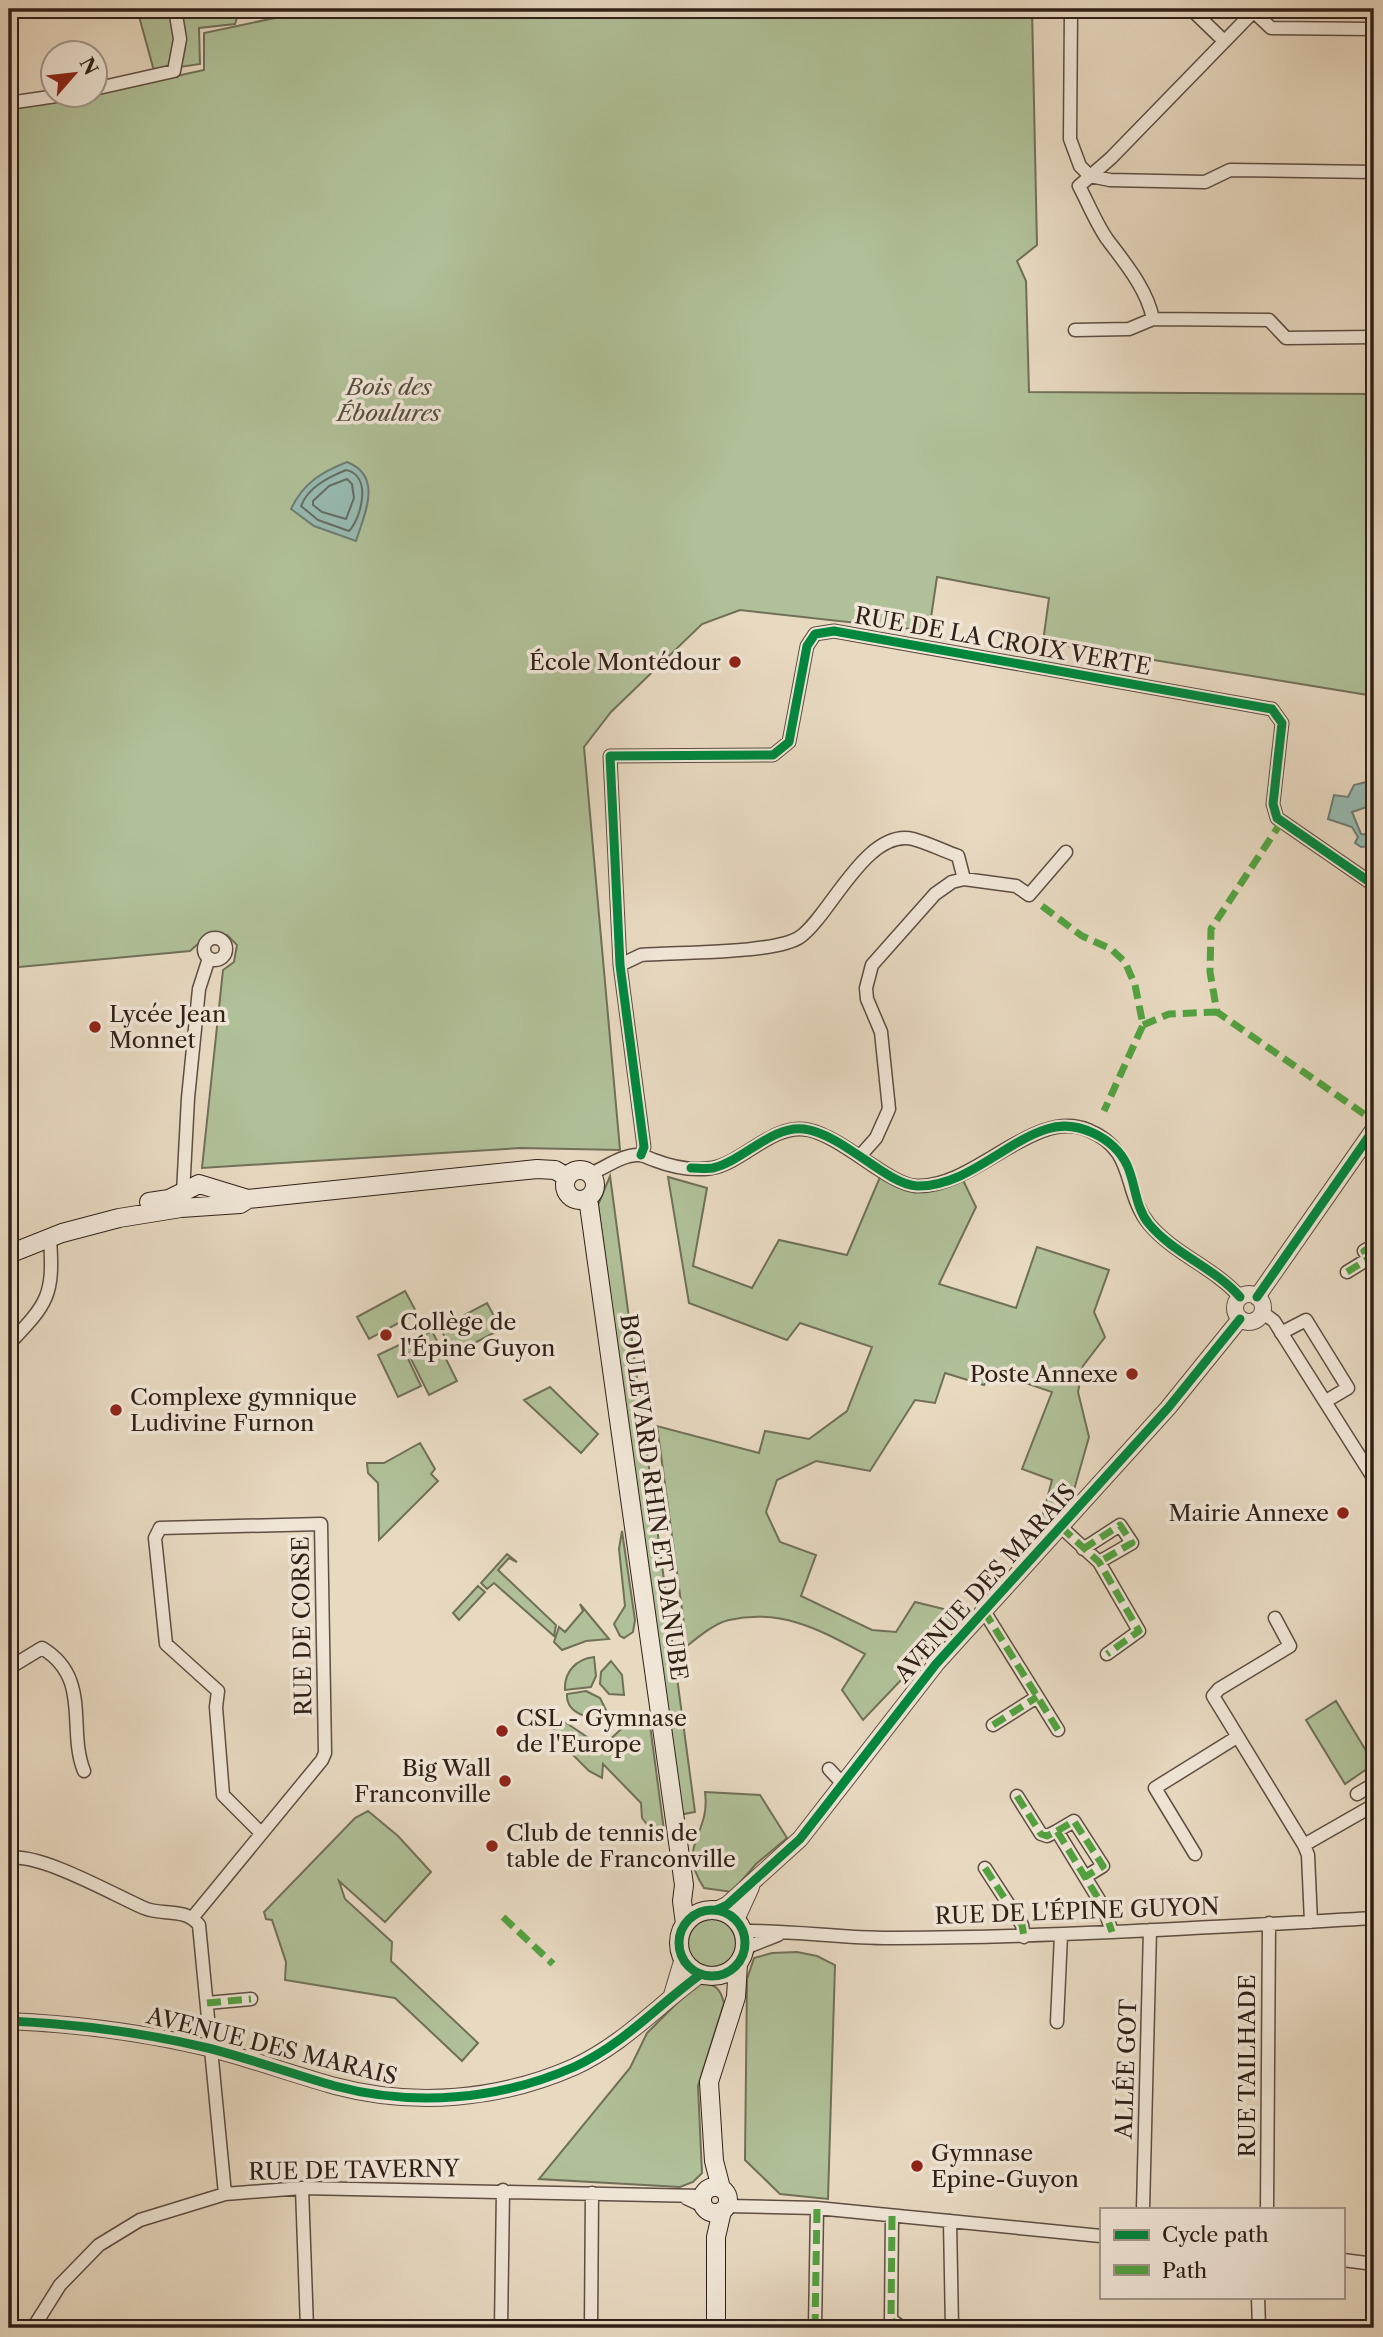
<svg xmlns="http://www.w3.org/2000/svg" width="1383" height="2337" font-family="'Libre Caslon Text',serif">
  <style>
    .green { fill: #b0c098; stroke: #707058; stroke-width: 2 }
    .water { fill: #97bab1; stroke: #6e7c74; stroke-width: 2 }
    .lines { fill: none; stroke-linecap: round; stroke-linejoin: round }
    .shore { stroke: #646d64; stroke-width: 2 }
    .minor-casing { stroke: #5e4e42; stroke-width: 15 }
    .tertiary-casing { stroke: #5e4e42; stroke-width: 18 }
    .secondary-casing { stroke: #302018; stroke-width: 20 }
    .minor { stroke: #f0e6d7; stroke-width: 12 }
    .tertiary { stroke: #f0e6d7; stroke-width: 16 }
    .secondary { stroke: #f0e6d7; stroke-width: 18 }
    .quiet { stroke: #52a240; stroke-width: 7; stroke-dasharray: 14 7; stroke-linecap: butt }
    .cycleway-casing { stroke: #f0e6d7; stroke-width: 13 }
    .cycleway { stroke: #00873e; stroke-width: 9 }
    .poi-dot { fill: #8f2418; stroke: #f0e6d7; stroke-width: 2.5 }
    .labels { text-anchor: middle; stroke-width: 7; stroke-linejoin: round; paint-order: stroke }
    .park-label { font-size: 23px; font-style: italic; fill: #56503e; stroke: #f0e6d7 }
    .street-label { font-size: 23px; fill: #302018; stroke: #f0e6d7 }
    .poi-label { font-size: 23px; fill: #302018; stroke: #f0e6d7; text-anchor: start }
  </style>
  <rect width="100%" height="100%" fill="#e8d9c1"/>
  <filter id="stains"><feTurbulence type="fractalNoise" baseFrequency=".00286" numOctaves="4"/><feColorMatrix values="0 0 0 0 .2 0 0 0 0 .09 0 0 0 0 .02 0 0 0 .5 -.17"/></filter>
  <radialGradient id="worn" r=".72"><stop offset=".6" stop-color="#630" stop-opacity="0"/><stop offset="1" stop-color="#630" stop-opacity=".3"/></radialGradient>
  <path class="green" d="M137,9H238L239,11L235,24L199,28L200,64L154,71Z
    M317,9H1032L1037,245L1017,261L1026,281L1029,392L1374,394V696L1043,642L1049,598L937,577L929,631L740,610L702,624L611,712L584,747L620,1150L520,1148L202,1168L223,970L234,962L237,945L227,935L209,934L190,951L9,968V106L94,94L204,70V33Z
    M883,1170L915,1186L960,1174L976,1207L939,1284L1016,1308L1037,1247L1109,1270L1094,1312L1105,1337L1083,1366L1078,1392L1089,1437L1072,1497L1038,1533L1052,1480L1022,1469L1052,1392L993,1372L984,1385L945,1373L935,1403L915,1400L870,1471L816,1461L777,1480L766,1512L780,1542L816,1555L801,1596L872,1630L896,1632L915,1602L964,1614L863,1720L842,1690L865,1654C820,1630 782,1608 729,1620C715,1623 698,1637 687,1646L657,1426L759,1453L765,1431L809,1439L847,1411L872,1347L800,1323L787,1340L689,1303L668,1177L707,1188L693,1266L752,1288L779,1240L847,1255Z
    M610,1176L695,1812L679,1815L598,1205Z
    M405,1291L417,1313L369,1339L357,1317Z
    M487,1303L501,1329L454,1354L440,1328Z
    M432,1331L457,1381L429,1395L404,1345Z
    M401,1344L421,1386L398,1397L378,1355Z
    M550,1387L598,1434L581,1453L524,1400Z
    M420,1443L435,1469L431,1474L438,1481L379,1540L378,1483L368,1473L367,1463H384Z
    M622,1531L635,1620L633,1632L624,1638L620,1636L614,1624L625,1606L619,1549Z
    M507,1554L517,1562L509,1558L498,1570L556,1625L554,1636L494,1583L487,1589L481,1583Z
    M478,1586L485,1592L459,1620L453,1613Z
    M580,1604L609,1639L586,1641L562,1650L554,1642L559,1627L565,1632L583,1611Z
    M594,1657L596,1676L591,1687L565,1690C564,1672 576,1659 594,1657Z
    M611,1661L622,1675L624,1695L609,1694L600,1684L601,1672Z
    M586,1691L600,1698L608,1714C592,1722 566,1714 567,1694Z
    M1336,1701L1374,1764L1345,1784L1306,1720Z
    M633,1718H642L650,1725L665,1838L660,1841L642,1818L641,1803L603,1764L602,1778L589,1771L551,1733L562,1720L602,1747Z
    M705,1792L760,1795L787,1838L756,1864L732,1892L704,1888C675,1844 711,1836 705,1792Z
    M368,1811L398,1836L431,1872L385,1922L339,1881L345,1899L392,1942L391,1961L478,2043L462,2061L395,1998L285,1980L286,1962L272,1920L266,1919L264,1912L355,1818Z
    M688 1943a24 24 0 1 1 48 0a24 24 0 1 1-48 0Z
    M797,1952L817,1956L835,1965L828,2199L780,2194L745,2160L747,1979L754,1958L772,1953Z
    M698,1982C715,1984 720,1987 724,2003L698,2086L702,2173L693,2182L680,2187L539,2179L630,2068L647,2033Z"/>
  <path class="water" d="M347,462C383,476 365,513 356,541L314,526L291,509C303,483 322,472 347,462Z
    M1366,782L1372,805L1352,812L1361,834L1374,835V855L1370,852V846L1361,847L1355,843L1358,837L1352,827L1328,819L1334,795L1348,797L1354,785Z"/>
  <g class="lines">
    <path class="shore" d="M346,470C372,475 362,517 349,531L318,520L301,506C308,487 329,477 346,470Z
      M347,479L352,484L354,498L346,519L322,512L313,505V501L329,486Z"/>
    <g class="minor-casing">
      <path id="minor" d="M1071,9L1070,139L1080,166L1090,176L1110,180L1205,182L1230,170L1374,172
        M1191,9L1223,40
        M1256,9L1111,158L1079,186C1088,203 1096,223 1107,239C1125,263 1147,289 1153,319L1269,320L1286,338L1374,337
        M1253,11L1271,28L1374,29
        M94,89L174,71L180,39L175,9
        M9,103L70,94
        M1075,330L1129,329L1153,319
        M204 949a11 11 0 1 1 22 0a11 11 0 1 1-22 0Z
        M620,965L641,955C675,952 775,954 800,937C830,916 866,828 913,839C928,843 944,851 958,856L964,879
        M641,1155L644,1147L620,965L610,756L773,755L789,742L807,646L815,634L834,631L1272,709L1282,723L1273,804L1277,818L1374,885
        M860,1156L876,1138L889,1109L881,1032L867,999L866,988L872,965L935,894L952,882L964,879L1016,886L1029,895L1066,852
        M590,1174C605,1168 623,1154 639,1155C644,1155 650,1159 654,1160C672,1167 693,1171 712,1168C744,1162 774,1122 809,1130C844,1138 888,1184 916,1186C974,1189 1034,1107 1088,1130C1137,1150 1122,1191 1149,1224C1174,1254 1215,1268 1240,1297
        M183,1193L188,1098L199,989L209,958
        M1374,1245L1364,1251L1374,1266
        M1347,1272L1368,1259
        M1262,1312L1274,1321L1374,1479
        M1281,1333L1306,1320L1348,1388L1326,1401
        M9,1344C48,1303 54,1296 50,1239
        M1061,1527L1099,1562L1139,1631L1107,1654
        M1083,1549L1120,1525L1132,1543L1099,1562
        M984,1611L1058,1730
        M1275,1618L1290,1646L1219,1689L1213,1696L1304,1845L1308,1855L1311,1922
        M9,1668L42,1648C92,1678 67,1729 84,1771
        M993,1725L1037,1697
        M829,1769L842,1783
        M1357,1794L1374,1784
        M1017,1796L1041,1834L1047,1836L1057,1831L1104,1908L1112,1932
        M1057,1831L1074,1821L1103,1866L1085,1877
        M1304,1845L1374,1805
        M1195,1854L1155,1788L1237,1737
        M9,1858C41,1853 112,1894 144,1908C162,1916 185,1907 199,1925L225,2194
        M985,1868L1022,1925L1024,1937
        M193,1917L322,1760L325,1753L321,1524L160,1528L155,1538L166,1644L218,1691L216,1707L223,1795L261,1833
        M743,1931C794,1930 845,1939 897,1938C1056,1937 1215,1927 1374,1918
        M745,1948L778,1935
        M207,2003L251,1999
        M1057,2022L1061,1935
        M302,2188L307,2328
        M686,2198L703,2206
        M727,2206L817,2208L1101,2236
        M1143,2209L1150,1930
        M1267,2209L1269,1923
        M892,2216L891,2320L903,2328
        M950,2221L952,2328
        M1343,2260L1374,2264
        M1258,2297L1259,2328
        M33,2328L60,2285L99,2245L140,2220L225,2194L302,2188L702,2196
        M501,2328L503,2190
        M591,2328L592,2193
        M815,2328L817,2208"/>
    </g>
    <g class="tertiary-casing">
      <path id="tertiary" d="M1235 1308a14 14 0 1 1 28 0a14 14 0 1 1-28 0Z
        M1257,1297L1374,1129
        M716,1910L727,1905L800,1839L936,1664L1168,1408L1240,1319
        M736,1920L751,1887
        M672,1995L683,1958
        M9,2021C77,2024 141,2032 208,2048C251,2059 292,2074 335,2086C414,2107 499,2100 574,2067C624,2044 658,2005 701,1974"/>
    </g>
    <g class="secondary-casing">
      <path id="secondary" d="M565 1185a15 15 0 1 1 30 0a15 15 0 1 1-30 0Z
        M588,1198L684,1885L682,1901L685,1924
        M149,1202L169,1199L199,1184L248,1199
        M9,1254L62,1233L119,1218L181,1208L240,1204L248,1199L537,1169L555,1170L567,1177
        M679 1943a33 33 0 1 1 66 0a33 33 0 1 1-66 0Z
        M702 2200a13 13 0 1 1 26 0a13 13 0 1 1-26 0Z
        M721,2188L714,2161L709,2082L736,1997L738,1964
        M716,2328V2237L722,2211"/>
    </g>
    <use href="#minor" class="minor"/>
    <use href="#tertiary" class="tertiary"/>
    <use href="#secondary" class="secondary"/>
    <path class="quiet" d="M1282,821L1211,929L1210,972L1217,1012L1374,1121
      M1042,906L1082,936L1111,949L1125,962L1135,985L1143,1025L1104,1111
      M1143,1025L1169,1014L1217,1012
      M1374,1245L1364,1251L1374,1266
      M1347,1272L1368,1259
      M1061,1527L1099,1562L1139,1631L1107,1654
      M1083,1549L1120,1525L1132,1543L1099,1562
      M984,1611L1058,1730
      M993,1725L1037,1697
      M1017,1796L1041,1834L1047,1836L1057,1831L1104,1908L1112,1932
      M1057,1831L1074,1821L1103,1866L1085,1877
      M985,1868L1022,1925L1024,1937
      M503,1917L553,1964
      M207,2003L251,1999
      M892,2216L891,2320L903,2328
      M815,2328L817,2208"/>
    <g class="cycleway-casing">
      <path id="cycleway" d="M641,1155L644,1147L620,965L610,756L773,755L789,742L807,646L815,634L834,631L1272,709L1282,723L1273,804L1277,818L1374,885
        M691,1168C698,1168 706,1169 713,1168C743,1161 772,1125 804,1129C843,1134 887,1185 917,1186C966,1187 1003,1143 1047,1129C1077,1119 1114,1138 1127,1165C1136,1185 1135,1207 1149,1224C1174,1254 1215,1268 1240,1297
        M1257,1297L1374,1129
        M716,1910L727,1905L800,1839L936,1664L1168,1408L1240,1319
        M679 1943a33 33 0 1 1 66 0a33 33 0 1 1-66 0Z
        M9,2021C77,2024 141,2032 208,2048C251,2059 292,2074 335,2086C414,2107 499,2100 574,2067C624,2044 658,2005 701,1974"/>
    </g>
    <use href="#cycleway" class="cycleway"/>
  </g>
  <g class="poi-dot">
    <circle cx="735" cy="662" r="7"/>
    <circle cx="95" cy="1027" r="7"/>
    <circle cx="386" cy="1335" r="7"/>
    <circle cx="1132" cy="1374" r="7"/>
    <circle cx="116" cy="1410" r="7"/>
    <circle cx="1343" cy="1513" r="7"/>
    <circle cx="502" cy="1731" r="7"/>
    <circle cx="505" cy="1781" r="7"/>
    <circle cx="492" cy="1846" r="7"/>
    <circle cx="917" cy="2166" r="7"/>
  </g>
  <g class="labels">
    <g class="park-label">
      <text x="389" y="395">Bois des<tspan x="389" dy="26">Éboulures</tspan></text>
    </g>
    <g class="street-label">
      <text transform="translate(1003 641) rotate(10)" y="8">RUE DE LA CROIX VERTE</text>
      <text transform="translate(654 1497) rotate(82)" y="8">BOULEVARD RHIN ET DANUBE</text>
      <text transform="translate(985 1583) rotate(-48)" y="8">AVENUE DES MARAIS</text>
      <text transform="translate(302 1626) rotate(-91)" y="8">RUE DE CORSE</text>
      <text transform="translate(1077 1911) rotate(-2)" y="8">RUE DE L'ÉPINE GUYON</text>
      <text transform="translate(272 2046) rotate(14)" y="8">AVENUE DES MARAIS</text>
      <text transform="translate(1247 2066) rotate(-90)" y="8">RUE TAILHADE</text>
      <text transform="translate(1126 2069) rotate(-88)" y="8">ALLÉE GOT</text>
      <text transform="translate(354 2170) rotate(-1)" y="8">RUE DE TAVERNY</text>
    </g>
    <g class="poi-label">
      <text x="721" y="670" text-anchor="end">École Montédour</text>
      <text x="109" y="1022">Lycée Jean<tspan x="109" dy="26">Monnet</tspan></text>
      <text x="400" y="1330">Collège de<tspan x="400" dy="26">l'Épine Guyon</tspan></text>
      <text x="1118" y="1382" text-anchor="end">Poste Annexe</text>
      <text x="130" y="1405">Complexe gymnique<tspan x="130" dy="26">Ludivine Furnon</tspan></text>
      <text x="1329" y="1521" text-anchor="end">Mairie Annexe</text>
      <text x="516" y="1726">CSL - Gymnase<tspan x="516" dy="26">de l'Europe</tspan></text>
      <text x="491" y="1776" text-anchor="end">Big Wall<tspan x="491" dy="26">Franconville</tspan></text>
      <text x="506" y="1841">Club de tennis de<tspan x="506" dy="26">table de Franconville</tspan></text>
      <text x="931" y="2161">Gymnase<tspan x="931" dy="26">Epine-Guyon</tspan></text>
    </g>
  </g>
  <rect width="1383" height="2337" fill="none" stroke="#e8d9c1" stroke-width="35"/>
  <rect x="10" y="10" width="1362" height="2316" fill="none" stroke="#302018" stroke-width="3.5"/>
  <rect x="18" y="18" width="1348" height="2302" fill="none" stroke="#302018" stroke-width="2"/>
  <rect x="1100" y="2208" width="245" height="91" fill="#f0e6d7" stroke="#a3978b" stroke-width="2"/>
  <rect x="1114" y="2230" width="35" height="10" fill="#00873e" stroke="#a3978b" stroke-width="2"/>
  <text x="1162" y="2242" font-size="21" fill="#302018">Cycle path</text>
  <rect x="1114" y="2265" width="35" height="10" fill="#52a240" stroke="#a3978b" stroke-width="2"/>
  <text x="1162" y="2278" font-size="21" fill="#302018">Path</text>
  <g transform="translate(74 74) rotate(62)"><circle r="33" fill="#f0e6d7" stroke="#a3978b" stroke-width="2"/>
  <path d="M0-5L12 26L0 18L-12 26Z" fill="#8f2418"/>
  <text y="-10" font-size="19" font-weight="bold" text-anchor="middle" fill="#302018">N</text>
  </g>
  <rect width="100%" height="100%" filter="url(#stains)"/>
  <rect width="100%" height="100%" fill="url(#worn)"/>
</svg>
